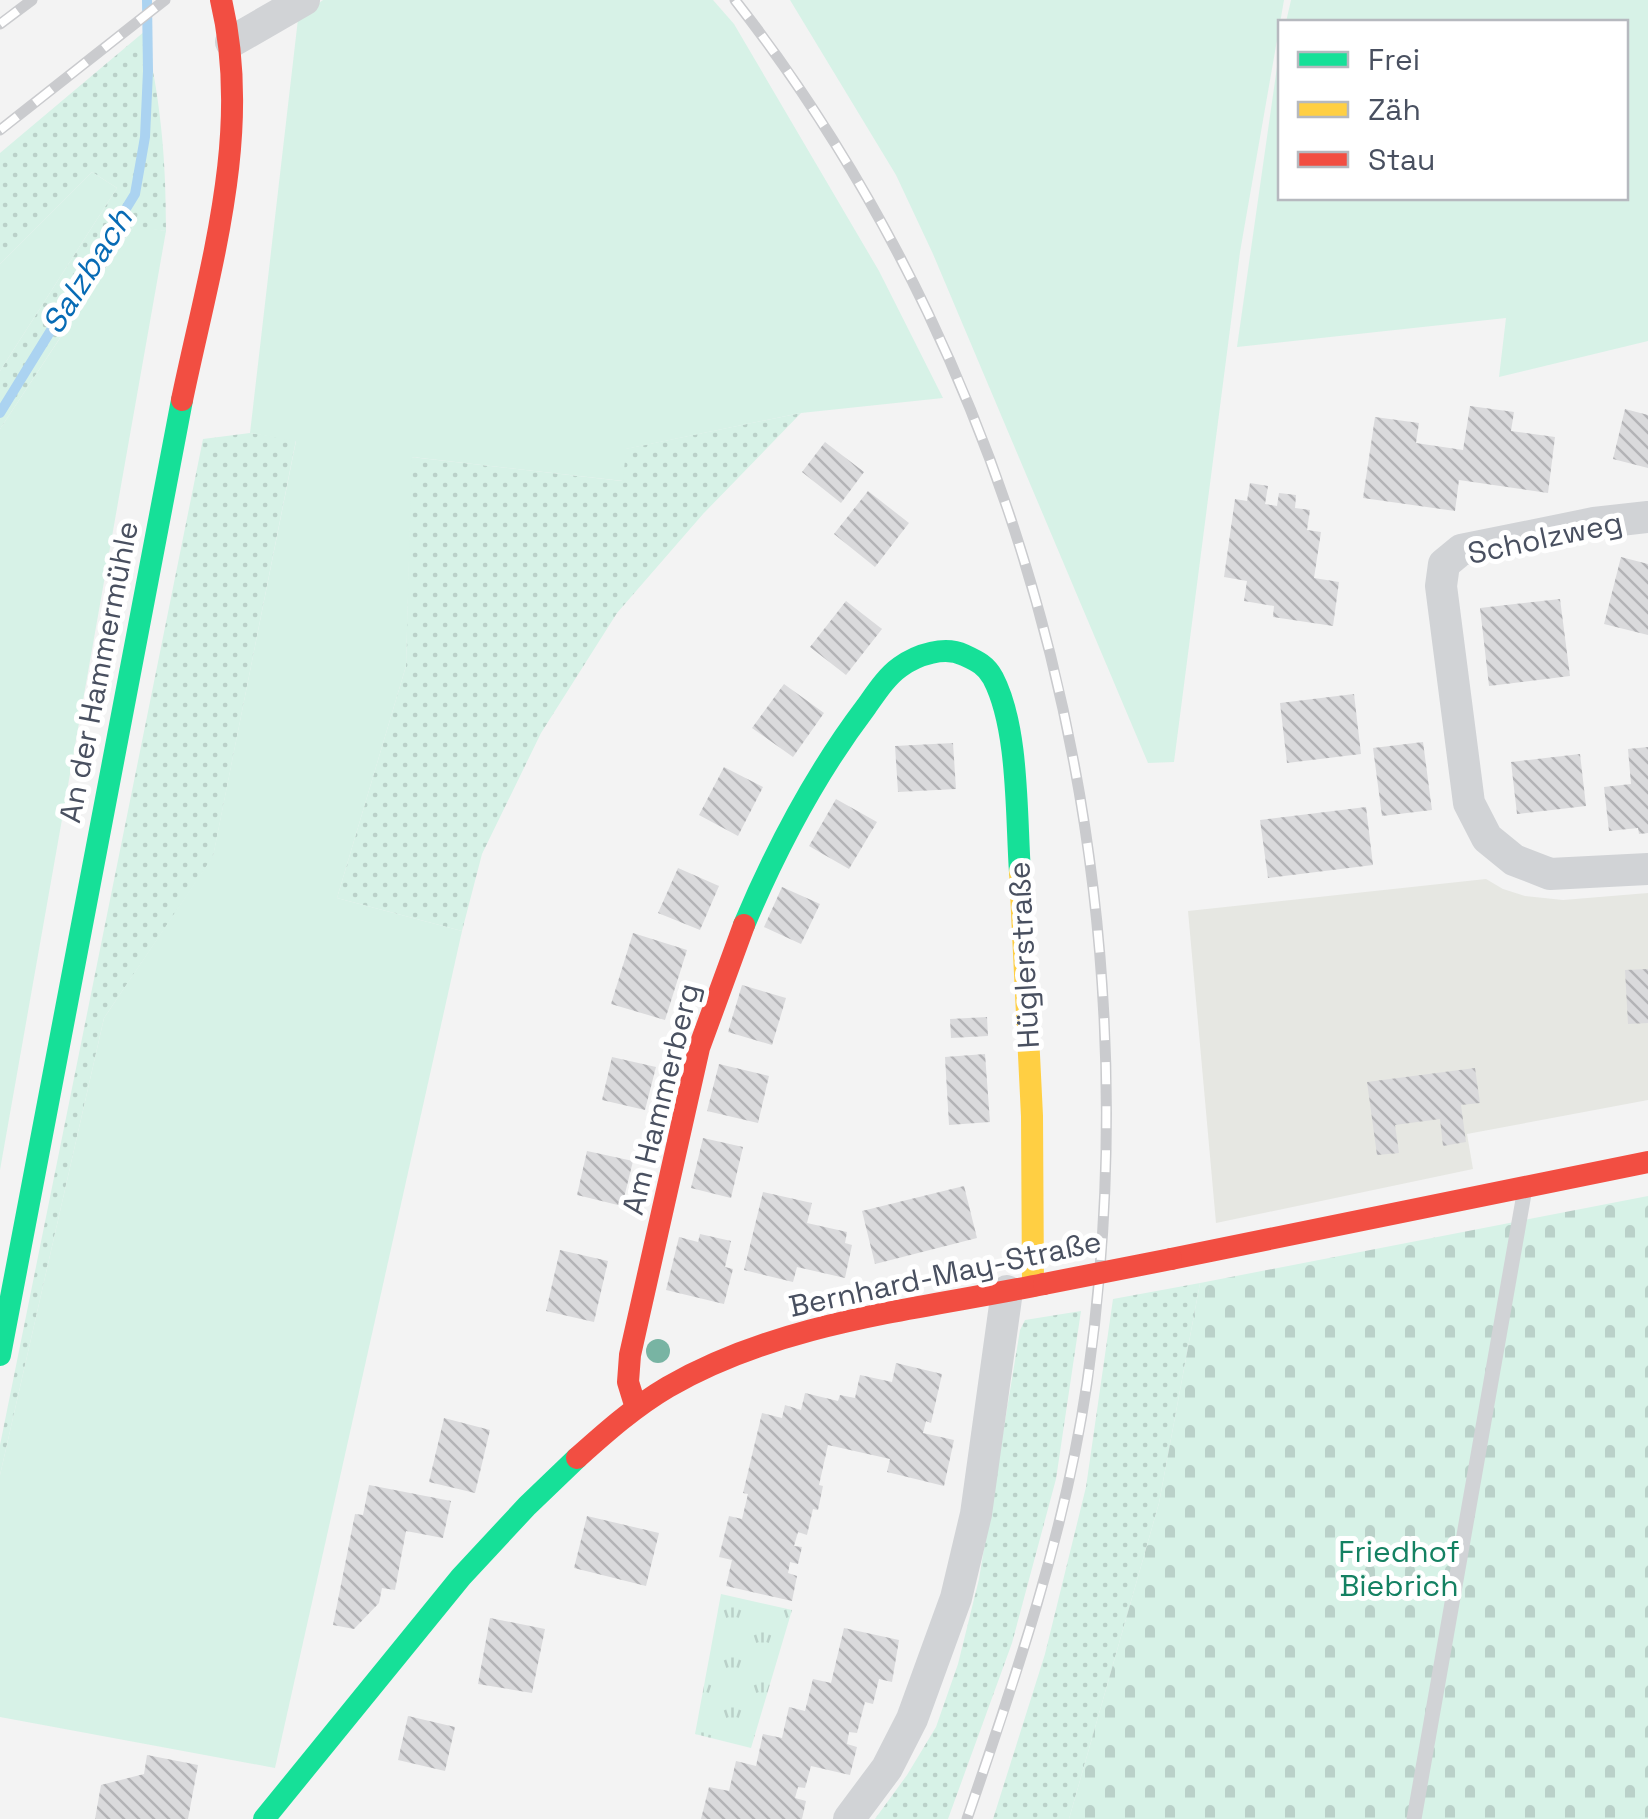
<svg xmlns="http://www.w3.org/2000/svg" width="1648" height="1819" font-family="'Space Grotesk',sans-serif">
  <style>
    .commercial { fill: #e6e7e2 }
    .grass { fill: url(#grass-dots) }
    .cemetery { fill: url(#cemetery-stones) }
    .park { fill: url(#park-tufts) }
    .garden { fill: #d7f2e7 }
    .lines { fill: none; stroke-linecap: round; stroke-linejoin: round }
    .stream { stroke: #abd3f1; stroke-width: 10 }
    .building { fill: url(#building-back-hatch) }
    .lane { stroke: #d1d3d6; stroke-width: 15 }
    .street { stroke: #d1d3d6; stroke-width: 32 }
    .fast { stroke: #16e098; stroke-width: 22 }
    .slow { stroke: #ffcf43; stroke-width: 22 }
    .jam { stroke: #f24e42; stroke-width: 22 }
    .rail-casing { stroke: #cacbce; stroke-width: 11 }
    .rail { stroke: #fff; stroke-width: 8; stroke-dasharray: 22; stroke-linecap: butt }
    .jam-bridge { stroke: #f24e42; stroke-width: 22 }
    .tree { fill: #78b4a3 }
    .labels { text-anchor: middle; stroke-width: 10; stroke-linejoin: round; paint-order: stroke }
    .street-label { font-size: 30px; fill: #495060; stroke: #fff }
    .park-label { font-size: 30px; fill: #148162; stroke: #fff }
    .water-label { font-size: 32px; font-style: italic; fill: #076bb5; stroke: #fff }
  </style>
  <defs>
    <pattern id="grass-dots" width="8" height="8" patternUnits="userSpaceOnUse" patternTransform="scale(2.5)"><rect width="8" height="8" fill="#d7f2e7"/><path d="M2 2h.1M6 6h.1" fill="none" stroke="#bad1c9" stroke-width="1.8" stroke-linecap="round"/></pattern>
    <pattern id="cemetery-stones" width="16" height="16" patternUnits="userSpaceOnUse" patternTransform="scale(2.5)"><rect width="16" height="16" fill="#d7f2e7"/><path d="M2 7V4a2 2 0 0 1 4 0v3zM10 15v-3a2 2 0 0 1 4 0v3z" fill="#bad1c9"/></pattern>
    <pattern id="park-tufts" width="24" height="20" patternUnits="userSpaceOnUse" patternTransform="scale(2.5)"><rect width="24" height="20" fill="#d7f2e7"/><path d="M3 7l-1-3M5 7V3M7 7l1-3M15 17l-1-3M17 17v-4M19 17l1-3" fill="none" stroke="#bad1c9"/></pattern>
    <pattern id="building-back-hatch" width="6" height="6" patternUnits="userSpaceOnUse" patternTransform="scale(2.5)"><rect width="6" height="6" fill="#dadadc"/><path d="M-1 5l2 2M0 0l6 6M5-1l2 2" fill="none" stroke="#b3b3b6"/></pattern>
  </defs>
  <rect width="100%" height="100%" fill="#f3f3f3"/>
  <path class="commercial" d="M1486,879L1503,889L1525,896L1563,900L1648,893V1100L1467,1134L1473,1169L1216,1223L1188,911Z"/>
  <path class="grass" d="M145,31C161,103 166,158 166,231L133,227L0,429V371L117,188L92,172L0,264V153Z
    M801,413L703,514L617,613L541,733L482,854L462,931L337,898L406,666L411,457L622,481L625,449Z
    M250,433L296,440L213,857L104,1018L0,1475V1445L203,439Z
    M1200,1283L1159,1503L1069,1819H993L1045,1654L1086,1487L1113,1299Z
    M1081,1311L1056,1479L1012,1643L948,1819H875L907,1775L936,1727L958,1664L979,1579L1020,1330L1025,1320Z"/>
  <path class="cemetery" d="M1648,1196V1819H1069L1159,1503L1200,1283Z"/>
  <path class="park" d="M721,1594L792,1610L751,1748L695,1734Z"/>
  <path class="garden" d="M323,0H713L734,24L879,271L943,398L801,413L626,449L623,481L412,457L406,666L337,898L462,931L275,1768L0,1717V1475L104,1018L213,856L296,441L250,433L298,19Z
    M790,0H1284L1240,252L1174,762L1148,763L933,254L896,175Z
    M1291,0H1648V341L1499,377L1506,318L1237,347L1280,46V198H1626V22H1286Z
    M92,172L117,188L0,371V264Z
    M134,226L166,231L0,1170V429Z"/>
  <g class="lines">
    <path class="stream" d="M0,413L135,194L145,137L148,71L147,0"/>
  </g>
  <path class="building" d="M1470,406L1514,412L1511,431L1555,437L1548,493L1459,480L1455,511L1363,498L1375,417L1419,423L1416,443L1463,450Z
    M1625,409L1648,415V468L1613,459Z
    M825,442L864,472L841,503L802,472Z
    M1250,483L1268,486L1265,504L1277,506L1279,493L1296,495L1295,508L1310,510L1307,530L1321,532L1314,578L1339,582L1333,626L1273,617L1274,606L1244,601L1247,581L1224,577L1235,499L1247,501Z
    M868,491L909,523L875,567L834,534Z
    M1621,557L1648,564V635L1604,624Z
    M1560,599L1570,676L1489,686L1480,608Z
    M846,601L882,629L846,675L810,647Z
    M784,684L824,713L793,757L752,728Z
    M1354,694L1361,754L1287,763L1280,703Z
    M1423,742L1432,810L1382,816L1373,748Z
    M953,743L956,789L898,792L895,746Z
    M1648,747V833L1639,834L1638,828L1609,831L1604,787L1631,784L1628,749Z
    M1580,754L1586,806L1517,814L1511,762Z
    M724,767L763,787L738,836L699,815Z
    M836,799L877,822L849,869L809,846Z
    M1366,807L1373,865L1268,878L1260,820Z
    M678,868L719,886L700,930L658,913Z
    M782,887L820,904L801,944L764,927Z
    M633,933L687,950L665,1020L611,1004Z
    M1648,969V1023L1628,1024L1625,970Z
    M742,985L786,998L772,1045L728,1032Z
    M987,1017L988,1036L951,1038L950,1019Z
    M985,1054L990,1122L949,1125L945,1057Z
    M612,1057L656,1067L645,1110L602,1100Z
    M719,1064L769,1076L758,1123L707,1111Z
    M1475,1068L1480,1103L1461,1105L1466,1142L1443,1146L1440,1119L1395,1125L1399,1153L1377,1155L1367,1082Z
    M703,1138L743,1147L731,1198L691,1188Z
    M587,1151L633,1161L622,1206L577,1195Z
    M964,1186L977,1238L875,1264L862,1211Z
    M763,1192L812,1203L807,1223L847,1232L845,1243L852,1245L845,1278L797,1267L793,1282L744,1270Z
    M700,1234L731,1241L725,1267L733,1269L724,1304L666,1290L679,1237L698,1242Z
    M560,1250L608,1261L594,1322L546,1311Z
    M896,1363L942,1374L931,1423L926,1421L923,1433L954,1440L944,1486L887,1472L890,1459L828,1445L819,1485L823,1486L818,1510L813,1509L807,1535L798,1532L794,1546L802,1547L798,1564L790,1562L788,1573L797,1576L792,1601L726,1586L732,1560L719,1557L729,1516L742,1519L748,1494L743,1493L762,1413L782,1418L785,1405L801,1410L805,1393L838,1401L840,1395L855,1398L860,1375L892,1382Z
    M444,1418L490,1430L475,1493L429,1482Z
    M369,1485L451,1501L443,1538L406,1531L395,1590L382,1588L379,1603L354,1629L333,1625L355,1514L363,1515Z
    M587,1516L659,1533L646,1586L574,1568Z
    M490,1618L545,1629L532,1693L478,1684Z
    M844,1628L899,1640L892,1682L879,1679L873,1704L865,1702L857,1733L849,1732L847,1744L857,1747L850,1775L811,1766L805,1788L798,1787L795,1798L806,1801L802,1819H701L709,1787L729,1791L736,1761L756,1766L763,1734L782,1738L789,1707L805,1711L813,1679L831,1683Z
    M408,1716L455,1727L445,1771L398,1760Z
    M147,1755L198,1765L188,1819H95L101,1785L144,1774Z"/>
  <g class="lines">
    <path class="lane" d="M1414,1819L1524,1194"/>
    <path class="street" d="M231,42L304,0
      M1648,517L1594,523L1461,550L1444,564L1441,586L1469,803L1487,838L1514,860L1550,874L1648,869
      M849,1819L887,1768L912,1719L956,1598L976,1514L1007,1291"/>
    <path class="fast" d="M744,925C776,849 816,773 866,707C876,693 886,677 900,667C918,654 945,646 964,655C977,661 986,665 993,678C1019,728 1016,815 1020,872
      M0,1355L182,400
      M264,1819L461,1577L527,1506L577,1458"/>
    <path class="slow" d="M1020,872L1032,1116L1033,1286"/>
    <path class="jam" d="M182,400C209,270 253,133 221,0
      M1171,1259L1648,1162
      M636,1408L628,1382L630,1355L699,1048L744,925
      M577,1458C605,1433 634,1407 668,1387C783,1321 916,1310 1044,1284"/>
    <g class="rail-casing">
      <path id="rail" d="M735,0C1037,388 1157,899 1087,1383C1065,1533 1016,1676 967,1819
        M0,24L32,0
        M0,130L165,0"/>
    </g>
    <use href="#rail" class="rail"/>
    <path class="jam-bridge" d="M1044,1284L1171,1259"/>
  </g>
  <circle class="tree" cx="658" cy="1351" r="12"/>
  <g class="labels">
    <g class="street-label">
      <text transform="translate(1545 538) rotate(-12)" y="10">Scholzweg</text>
      <text transform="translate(99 672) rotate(-79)" y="10">An der Hammermühle</text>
      <text transform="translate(1024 955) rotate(-93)" y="10">Hüglerstraße</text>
      <text transform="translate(661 1099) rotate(-76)" y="10">Am Hammerberg</text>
      <text transform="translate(945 1274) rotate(-12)" y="10">Bernhard-May-Straße</text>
    </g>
    <g class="park-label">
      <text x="1399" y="1562">Friedhof<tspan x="1399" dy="34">Biebrich</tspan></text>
    </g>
    <g class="water-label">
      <text transform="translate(87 271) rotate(-58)" y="11">Salzbach</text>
    </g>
  </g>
  <rect x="1278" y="20" width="350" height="180" fill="#ffffff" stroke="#b6b9bf" stroke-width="2.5"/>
  <rect x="1298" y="52" width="50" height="15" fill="#16e098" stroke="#b6b9bf" stroke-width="2.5"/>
  <text x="1368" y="70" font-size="30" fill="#495060">Frei</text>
  <rect x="1298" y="102" width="50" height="15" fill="#ffcf43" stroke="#b6b9bf" stroke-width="2.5"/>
  <text x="1368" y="120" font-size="30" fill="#495060">Zäh</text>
  <rect x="1298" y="152" width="50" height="15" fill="#f24e42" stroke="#b6b9bf" stroke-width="2.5"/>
  <text x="1368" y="170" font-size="30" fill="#495060">Stau</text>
</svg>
